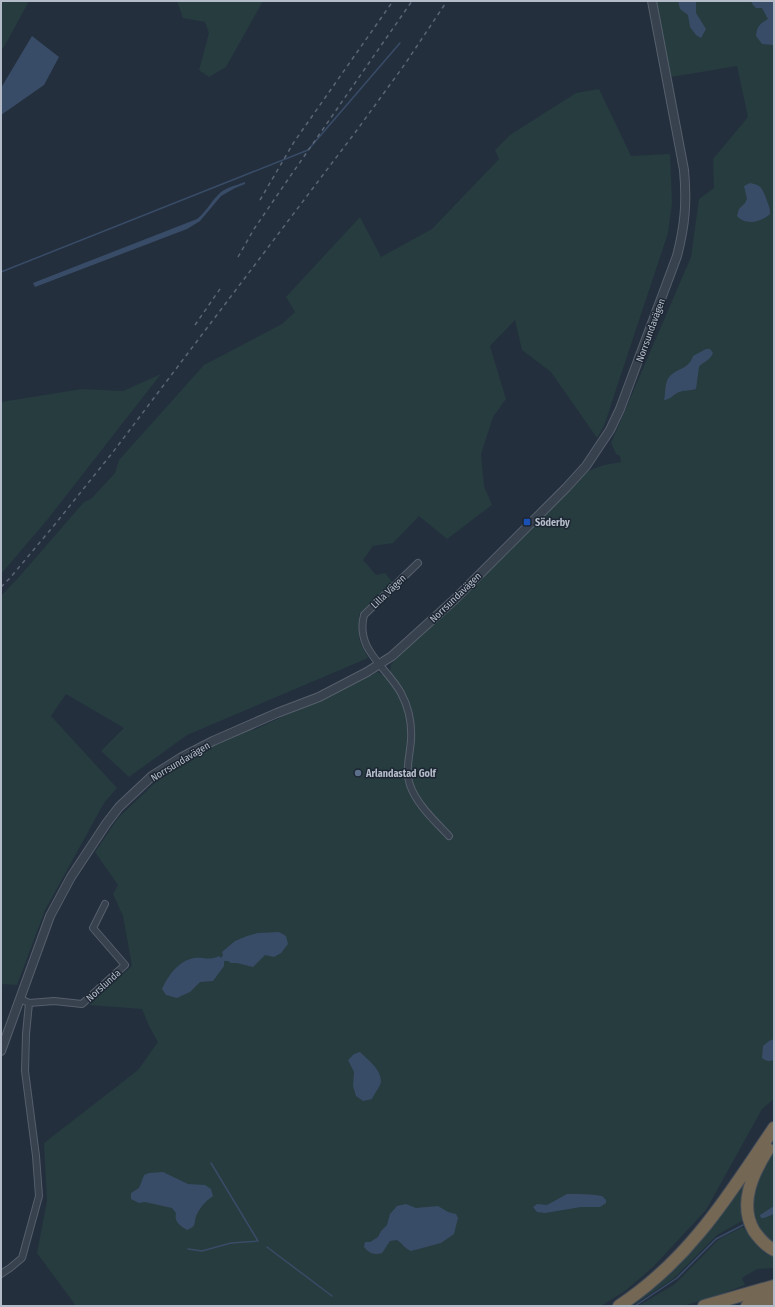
<svg xmlns="http://www.w3.org/2000/svg" width="775" height="1307" font-family="'Fira Sans Condensed',sans-serif">
  <style>
    .green { fill: #263c3f }
    .water { fill: #394c67 }
    .lines { fill: none; stroke-linecap: round; stroke-linejoin: round }
    .stream { stroke: #394c67; stroke-width: 1.5 }
    .minor-casing { stroke: #565f6c; stroke-width: 8 }
    .tertiary-casing { stroke: #565f6c; stroke-width: 10 }
    .motorway-casing { stroke: #434c59; stroke-width: 14 }
    .minor { stroke: #38414e; stroke-width: 6 }
    .tertiary { stroke: #38414e; stroke-width: 8 }
    .motorway { stroke: #746855; stroke-width: 12 }
    .rail { stroke: #5a6575; stroke-width: 1.5; stroke-dasharray: 4 4; stroke-linecap: butt }
    .transit-dot { fill: #1a4fb4; stroke: #1d2633; stroke-width: 1.5 }
    .service-dot { fill: #5c6f8a; stroke: #1d2633; stroke-width: 1.5 }
    .labels { text-anchor: middle; stroke-width: 3; stroke-linejoin: round; paint-order: stroke }
    .street-label { font-size: 10px; fill: #b4bcc9; stroke: #1d2633 }
    .poi-label { font-size: 10px; font-weight: bold; fill: #b4bcc9; stroke: #1d2633; text-anchor: start }
  </style>
  <rect width="100%" height="100%" fill="#242f3e"/>
  <path class="green" d="M1,1H29L4,47L1,49Z
    M177,1H263L226,67L209,77L199,70L209,33L205,22L183,18Z
    M656,1H774V1099L762,1109L706,1210L653,1267L625,1291L601,1306H76L37,1253L47,1201L44,1143L138,1070L158,1042L149,1026L142,1009L89,1005L132,966L123,916L113,894L118,885L95,852L118,818L157,781L216,742L251,728L254,730L378,672L382,675L390,671L391,664L588,471L604,465L621,462L620,456L616,454L611,443L691,257L699,199L714,188L713,159L748,117L737,66L671,77Z
    M599,89L631,156L670,154L672,203L668,233L604,426L597,438L551,372L522,350L515,320L490,346L506,399L493,417L481,454L484,486L492,505L447,539L419,516L393,543L373,546L363,560L376,575L385,573L394,584L359,614V639L368,658L187,735L129,777L101,751L124,728L66,694L51,716L117,788L104,803L45,910L17,985L1,984V596L19,577L84,502L91,499L115,473L119,460L204,365L282,324L295,312L286,297L360,217L381,257L432,229L499,159L495,150L510,135L576,93Z
    M161,374L47,520L1,574V402L82,389L123,391Z
    M774,1146V1246L757,1231L754,1221L757,1218L752,1214V1192L763,1164Z
    M745,1181L742,1221L717,1235L673,1279L632,1306H624Z
    M743,1227C751,1237 762,1255 774,1257V1268L757,1269L742,1278L745,1285L713,1297L683,1306H638L675,1284L717,1241L725,1236Z"/>
  <path class="water" d="M678,1H696V13L706,29L701,38L696,35L690,27L688,15L680,9Z
    M751,1H774V45L762,44L756,36C757,26 760,24 768,19L762,8H756L753,5Z
    M32,36L59,57L44,85L1,115V88Z
    M245,182V184L235,188L221,196L200,221L187,229L35,287L33,283L197,219C206,212 212,200 221,192C228,187 237,185 245,182Z
    M750,183C761,185 762,188 766,198C768,205 770,206 770,214C761,222 746,226 737,216L739,209L745,203L747,199L744,186Z
    M706,349H710L713,353C709,362 702,362 699,367L696,389C690,391 684,390 679,392C672,395 672,399 664,400C666,393 664,382 670,376C678,368 689,369 693,356Z
    M279,932L286,936L288,944L281,953L274,957L265,955L253,967L237,963H231L228,961H224V966L213,981L200,982L190,992L177,998L166,995L162,989C168,976 178,961 194,958C203,957 210,961 219,956L221,958L223,955L222,952L235,941L247,936L258,933Z
    M774,1039V1060C769,1062 766,1061 762,1058L763,1046L769,1041Z
    M360,1052C369,1061 381,1069 381,1082C380,1087 374,1094 372,1099L363,1101L356,1096L353,1086L354,1072L348,1060L354,1054Z
    M163,1172L188,1184L205,1185L211,1189L213,1196C206,1201 201,1206 197,1214C193,1222 198,1226 187,1230C180,1226 174,1222 176,1213L172,1208L145,1202L139,1203L131,1199V1193L139,1188L144,1175L149,1173Z
    M567,1194C579,1194 591,1194 602,1196L606,1200V1203L600,1207H581L545,1213L537,1212L533,1207L537,1204L547,1205Z
    M406,1204L416,1208L438,1206L448,1212L456,1214L458,1218L454,1234L441,1243L411,1251C405,1249 402,1243 397,1240L390,1241L382,1253C374,1255 370,1254 364,1247L365,1242H370L378,1237L381,1231L387,1225L390,1214L397,1206Z
    M774,1206V1214L764,1218H761L760,1215Z"/>
  <g class="lines">
    <path class="stream" d="M1,272L308,150L400,43
      M267,1247L332,1296
      M188,1249L202,1251L231,1243L258,1241L211,1163
      M635,1306L677,1278L716,1239L743,1225"/>
    <g class="minor-casing">
      <path id="minor" d="M418,563L364,615C355,650 386,666 401,693C409,708 412,724 411,740C410,755 405,770 410,785C417,805 435,821 449,836
        M29,1003L54,1001L82,1004L125,965L93,928L105,904
        M1,1274L10,1268L22,1258L39,1196L36,1156L25,1071L26,1034L29,1003L20,999"/>
    </g>
    <g class="tertiary-casing">
      <path id="tertiary" d="M1,1051L50,916L71,877L106,824L119,807L152,776L182,757L213,741L277,713L319,697L367,672L392,656L455,599L566,488L586,466L610,430L620,409L677,256C685,225 687,202 684,170L652,1"/>
    </g>
    <g class="motorway-casing">
      <path id="motorway" d="M768,1149C753,1173 738,1204 754,1231C759,1238 766,1246 774,1250
        M619,1306C649,1286 677,1260 700,1232C727,1200 750,1163 774,1128
        M704,1306L774,1286
        M747,1306L774,1298"/>
    </g>
    <use href="#minor" class="minor"/>
    <use href="#tertiary" class="tertiary"/>
    <use href="#motorway" class="motorway"/>
    <path class="rail" d="M260,200L294,142L393,1
      M238,257L254,229L289,178L412,1
      M195,325L222,286
      M1,587L10,578L56,523L113,452L357,130L405,64L447,1"/>
  </g>
  <rect class="transit-dot" x="523" y="518" width="8" height="8" rx="2"/>
  <circle class="service-dot" cx="358" cy="773" r="4"/>
  <g class="labels">
    <g class="street-label">
      <text transform="translate(650 330) rotate(-70)" y="4">Norrsundavägen</text>
      <text transform="translate(388 591) rotate(-44)" y="4">Lilla Vägen</text>
      <text transform="translate(455 597) rotate(-44)" y="4">Norrsundavägen</text>
      <text transform="translate(180 761) rotate(-31)" y="4">Norrsundavägen</text>
      <text transform="translate(103 985) rotate(-42)" y="4">Norslunda</text>
    </g>
    <g class="poi-label">
      <text x="535" y="526">Söderby</text>
      <text x="366" y="777">Arlandastad Golf</text>
    </g>
  </g>
  <rect width="775" height="1307" fill="none" stroke="#b4bcc9" stroke-width="4"/>
</svg>
